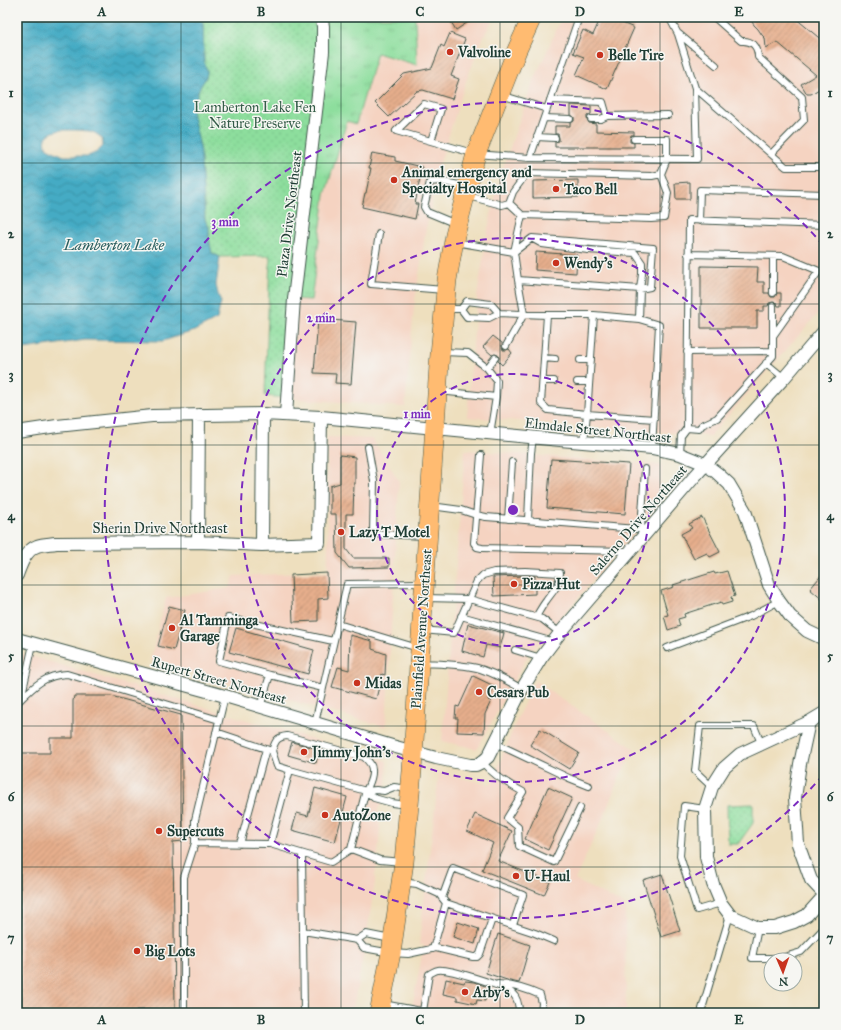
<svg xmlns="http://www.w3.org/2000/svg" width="841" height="1030" font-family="'IM FELL Great Primer',serif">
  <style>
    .built { fill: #f5d3c1 }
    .grass { fill: url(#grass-tufts); stroke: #568e68 }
    .park { fill: url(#park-dots); stroke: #568e68 }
    .water { fill: url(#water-waves); stroke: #32747c; fill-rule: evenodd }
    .building { fill: url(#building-hatch) }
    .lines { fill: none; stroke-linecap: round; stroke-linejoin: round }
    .lane-casing { stroke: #3e5549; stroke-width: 8 }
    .street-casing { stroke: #3e5549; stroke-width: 14 }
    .primary-casing { stroke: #3e5549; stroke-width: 20 }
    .lane { stroke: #fff; stroke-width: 6 }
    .street { stroke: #fff; stroke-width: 12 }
    .primary { stroke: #ffbb71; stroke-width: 19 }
    .grid { fill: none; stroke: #1f3d34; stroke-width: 1; stroke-opacity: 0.55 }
    .ring { fill: none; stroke: #7b2cbf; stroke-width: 2; stroke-dasharray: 7 5 }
    .poi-dot { fill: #c8321e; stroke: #f6f6f2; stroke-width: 1.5 }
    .labels { text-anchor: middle; stroke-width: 3; stroke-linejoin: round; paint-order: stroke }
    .poi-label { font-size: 14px; font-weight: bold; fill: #1f3d34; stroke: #f6f6f2; text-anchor: start }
    .park-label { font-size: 14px; fill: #355d49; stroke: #f6f6f2 }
    .street-label { font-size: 14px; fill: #1f3d34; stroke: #f6f6f2 }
    .water-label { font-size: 15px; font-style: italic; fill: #2a5e5f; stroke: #f6f6f2 }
    .centre { fill: #7b2cbf; stroke: #f6f6f2; stroke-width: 2 }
    .ring-label { font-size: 12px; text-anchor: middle; font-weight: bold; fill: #7b2cbf; stroke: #f6f6f2; stroke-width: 3; stroke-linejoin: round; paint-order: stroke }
    .neatline { fill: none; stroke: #1f3d34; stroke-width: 1.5 }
    .grid-label { font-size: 13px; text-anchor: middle; font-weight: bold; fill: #1f3d34 }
  </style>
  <defs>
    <pattern id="grass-tufts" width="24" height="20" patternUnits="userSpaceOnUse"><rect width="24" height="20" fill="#8dde9d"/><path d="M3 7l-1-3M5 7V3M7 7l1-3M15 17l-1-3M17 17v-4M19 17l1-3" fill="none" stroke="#79bf88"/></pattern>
    <pattern id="park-dots" width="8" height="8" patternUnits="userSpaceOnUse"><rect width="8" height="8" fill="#8dde9d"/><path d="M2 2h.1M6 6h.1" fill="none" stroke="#79bf88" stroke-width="1.8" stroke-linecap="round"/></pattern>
    <pattern id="water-waves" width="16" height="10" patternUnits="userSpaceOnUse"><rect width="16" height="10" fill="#44abc4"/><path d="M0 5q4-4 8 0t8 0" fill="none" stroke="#388ca0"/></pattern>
    <pattern id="building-hatch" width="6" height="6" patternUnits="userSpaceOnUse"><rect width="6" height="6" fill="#e6ae8c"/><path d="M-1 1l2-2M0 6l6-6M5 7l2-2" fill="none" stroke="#ba8f73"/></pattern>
  </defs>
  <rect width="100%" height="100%" fill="#f6f6f2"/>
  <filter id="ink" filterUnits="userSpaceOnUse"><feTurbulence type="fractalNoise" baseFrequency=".025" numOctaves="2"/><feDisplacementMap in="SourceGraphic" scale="8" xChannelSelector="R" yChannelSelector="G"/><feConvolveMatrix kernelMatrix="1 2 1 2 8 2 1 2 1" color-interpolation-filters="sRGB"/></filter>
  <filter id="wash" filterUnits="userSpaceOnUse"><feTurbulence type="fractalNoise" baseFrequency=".012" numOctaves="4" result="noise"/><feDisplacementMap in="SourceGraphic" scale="16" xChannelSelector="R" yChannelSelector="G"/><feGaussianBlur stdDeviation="0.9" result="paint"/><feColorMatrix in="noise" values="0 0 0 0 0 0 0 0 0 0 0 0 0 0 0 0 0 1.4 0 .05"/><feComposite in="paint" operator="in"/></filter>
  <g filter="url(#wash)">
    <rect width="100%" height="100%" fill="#eedfbe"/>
    <path class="built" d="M415,17H494L483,38L466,81L440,163L426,229L414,307L405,407L287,398L294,299L311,300L325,195L347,121L356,124L377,53L416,65Z
      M562,17H824V307L710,436L467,417L477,296L488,229L495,197L504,165L531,87Z
      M327,437L372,439L399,481L386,727L150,661L166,598L230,588L234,576L328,572Z
      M465,450L662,465L659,505L528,655L477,749L442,741Z
      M17,652L387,761L386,784L382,803L378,809L380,828L377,867L375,874V882L364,952L352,1013H17Z
      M535,681L635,749L619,777L606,811L575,880L625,905L626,1013H411L424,945H419L439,773L491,785L519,714Z"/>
    <path class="grass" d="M321,17H415L417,65L377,53L356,124L347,121L325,195L311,300L294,299Z"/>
    <path class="park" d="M200,17H321L287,398L265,396L270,256L220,257L212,253L209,240V227L205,220L200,147L192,112L199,89L206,77L207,73V70L204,62L203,24Z
      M753,804V823L738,844H728L727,805Z"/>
    <path class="water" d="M17,17H200L203,24L204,62L207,70V73L206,77L199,89L192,112L200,147L205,220L209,227V240L212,253L220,257L216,285L218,294L221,302L217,319L194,331L163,341L85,340L17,350ZM61,130H76L89,131L95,133L102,138L103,146L97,152L88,156H64L47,148C42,136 50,132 61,130Z"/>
    <g id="blocks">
      <path class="building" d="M448,17H476L456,30Z
        M601,17H608L634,28L607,89L576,75L584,57L573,53L583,30L593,35Z
        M749,17H794L824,42V86L811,94H807L801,84L816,75L777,42L766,48L765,38L762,35L758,29L754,25Z
        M450,33L465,39L451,76L459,79L452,99L423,90L417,91L389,117L375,103L404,74L432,68L441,45L444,47Z
        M571,105L591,106V114L587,116V119L589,123L596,124V131L634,132V135H631L630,139V142L634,143V147H555V142L559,141V138L558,134H555V126H570V123L574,121V117L571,115Z
        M372,153L395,157V161L422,167L415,204H418L415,219L362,207L365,193H366L371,168H369Z
        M578,180V197L533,198V181Z
        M690,182V199H676L675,183Z
        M536,252L577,255L576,273L535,270Z
        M701,266L758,267L757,282H764V293H769L771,297H775L777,293H781V306H778L777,303L773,302L769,303L768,306H764V311H757V328H701Z
        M318,319L356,322L351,384L335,383L336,374L314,373Z
        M493,336L502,343V346L503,350H506L509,349L512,353L502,365L498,361L499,358L498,355L495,354L492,355L483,347Z
        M340,455L355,457V484H354L353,514H346V549L353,558H389V567L349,568L337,553L336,514H330V486L340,483Z
        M551,459L629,464L625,514L547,508Z
        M702,517L720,552L710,557L707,553L694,559L681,534L692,528L689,524Z
        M727,571L735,596L731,597L732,602L722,605L721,602L684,614L685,617L678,619L680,626L668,630L664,616L668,615L661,591L674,587L673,585L714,572L715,574Z
        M824,572V601L810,589Z
        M327,573L328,598L318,599V621L293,622L291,575Z
        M525,576H535V594L494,596L493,577Z
        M169,606L185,610L174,650L158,646Z
        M468,624L504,633L500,648L486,645L483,657L462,651Z
        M236,628L314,650L308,674L229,652Z
        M350,635L372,641V649L386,654L385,675L382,674L376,699L332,687L338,667L349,670Z
        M473,676L494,686L488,700L491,701L485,714L484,733L457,732L458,718H455L456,706L459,707Z
        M74,696H111L181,715L183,841L173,842L175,1010H136L135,1013H22L18,753H50V738H73V701Z
        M540,729L579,753L569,769L530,745Z
        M292,742L319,749L316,763L288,755Z
        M548,787L572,798L548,850L525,839Z
        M315,788L347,797L335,842L292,830L297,813L308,816Z
        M475,814L512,831L498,861L550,882L544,895L482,870L493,843L467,831Z
        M662,874L680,931L661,937L643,880Z
        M458,922L479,929L475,944L453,937Z
        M498,934L530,945L519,983L510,981L486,973Z
        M446,979L464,983L465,981L474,982L488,987L485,1001L477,1000L476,1004L457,1000V997L443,994Z"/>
    </g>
  </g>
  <g filter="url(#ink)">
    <use href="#blocks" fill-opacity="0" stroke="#3e5549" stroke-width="1"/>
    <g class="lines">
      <g class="lane-casing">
        <path id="lane" d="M669,17L678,34L695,88L786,167H824
          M714,17L741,41C752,40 758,46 758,57L802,97L804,120L771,154
          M679,34L716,65
          M501,95L547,109
          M550,100L603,102L607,116
          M544,118L570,119
          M591,119H601L607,116L668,115
          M537,137L555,138
          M431,141L441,109L424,104L396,131L476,154L530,158L697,159L695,88
          M530,158L579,17
          M468,196L502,205L509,203
          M509,203L522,215L651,219L664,218L668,193L661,174L667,159V139H634
          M509,203L513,192L527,173L652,176L661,174
          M699,221L700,190L824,194
          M456,224L427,212L424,207L430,182L439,181L464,186
          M379,234L371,284L444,290
          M533,239L542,244L588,250L635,253L642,263V274L640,289L639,319L659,325L652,448
          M455,242L514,252L532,238L653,248L650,287L640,289L518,280
          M773,293V256
          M447,309H461L467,317L489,318L499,313L547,315H594L639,319
          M461,309L467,301L491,304L499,313
          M547,315L541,403L548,410L587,414L584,442
          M594,315L587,414L654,419
          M773,336V306
          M506,346L524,314L518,280L514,252L522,215
          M442,352L468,353L487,368L497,381L496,397
          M687,352L772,351
          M544,358L555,359
          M580,360H591
          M766,363L784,378
          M487,368L495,358
          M543,381H554
          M577,382H589
          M439,391L496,397L490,434
          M687,428L699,429L702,425L717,418L773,356V336L819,271L783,256L688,254
          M368,447L374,481L373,534L426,536
          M680,454L681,436L687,428L689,220L824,225
          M481,455L474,543L477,547L482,548L629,551
          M431,506L461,510L476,515L486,517L649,530
          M508,519L512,462
          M528,520L531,453L533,438
          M641,529L645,469
          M425,598L469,599L542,619L560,633
          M461,616L554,642
          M338,624L418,648
          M423,630L454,633L477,581L483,575L494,572L525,571L560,573C560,585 553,591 546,601C542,606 539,612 536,617
          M667,648L751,616L779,601
          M515,650L541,658
          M422,663C440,664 459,664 477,668C493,672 508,681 522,689
          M270,675L219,661L228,618L333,641
          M21,699L33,644
          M17,703C33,687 44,675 67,674L219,720
          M260,707L270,675L323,688L347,584L422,583
          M315,723L323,688
          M216,732L272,751L277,766L290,770
          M495,743L569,778L589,786
          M272,751C275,742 276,737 287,736L364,757C368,761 372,764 372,770C373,779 368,785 365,794C360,812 356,830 351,849L331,862L270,844L290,770L366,791L376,790L384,791L394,787L409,789
          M482,762C493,775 508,784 523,792L507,818L518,827L519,846L554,862L580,808
          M712,787L695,771L700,726H754L761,743
          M366,791L374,798L392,803L407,805
          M705,809L684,806L680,856L697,910L721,903
          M195,843L270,844
          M240,844L266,749
          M351,849L380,860L402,862
          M302,854L304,1013
          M402,882L417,884L439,894L446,903L535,933L554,941
          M442,898L453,868L523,895L513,925
          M758,928L752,958H781L801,952L824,928
          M303,931L357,940L364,948L391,953L408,954L436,948L473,957H477L480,954L492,919
          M357,940L366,934L391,939
          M433,949L446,903
          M498,984C514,985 525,988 540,995L542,1003L541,1013
          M383,1004L432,1013
          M702,1009L730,915
          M423,1011L429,974C432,973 435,970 438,970C447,968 505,986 512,993C518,998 519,1006 519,1013
          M184,1013V877L195,843V820L225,696"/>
      </g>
      <g class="street-casing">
        <path id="street" d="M286,415L294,299L323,52V26L321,17
          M17,432L57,426L152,416L263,414L321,417L560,440L652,448L680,454L705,464L717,473L729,484L745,511L769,585L779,601L790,616L807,631L824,639
          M198,542L199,415
          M262,545L263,414
          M17,575C21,564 26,550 37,546C43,544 50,544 56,543L198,542L262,545L319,543L321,417
          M17,639L225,696L392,746L436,758L470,765H476L482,762L488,757L522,689L541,658L560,633L696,475L784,378L824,331
          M824,713L809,722L740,754L724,768L712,787L705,809L706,857L713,884L721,903L730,915L758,928H775L794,922L807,915L824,896
          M809,722L800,764L795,798L798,844L811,880L824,894"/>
      </g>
      <g class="primary-casing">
        <path id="primary" d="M379,1013L391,953L404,862L412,771L439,365L447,280L455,235L476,154L517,50L532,17"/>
      </g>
      <use href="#lane" class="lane"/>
      <use href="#street" class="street"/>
      <use href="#primary" class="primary"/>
    </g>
  </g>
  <path class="grid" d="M181,17V1013M341,17V1013M500,17V1013M660,17V1013M17,163H824M17,304H824M17,445H824M17,585H824M17,726H824M17,867H824"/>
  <g class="ring">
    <circle cx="513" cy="510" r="136"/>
    <circle cx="513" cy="510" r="272"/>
    <path d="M823 775A408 408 0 1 1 823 245"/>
  </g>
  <g class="poi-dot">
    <circle cx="450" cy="52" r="4"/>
    <circle cx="600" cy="55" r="4"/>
    <circle cx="394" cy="180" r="4"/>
    <circle cx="556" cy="189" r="4"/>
    <circle cx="556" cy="263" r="4"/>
    <circle cx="341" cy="532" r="4"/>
    <circle cx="514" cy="584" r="4"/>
    <circle cx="172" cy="628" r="4"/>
    <circle cx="357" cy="683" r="4"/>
    <circle cx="479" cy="692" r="4"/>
    <circle cx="304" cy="752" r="4"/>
    <circle cx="325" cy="815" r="4"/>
    <circle cx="159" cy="831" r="4"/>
    <circle cx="516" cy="876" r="4"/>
    <circle cx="137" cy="951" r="4"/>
    <circle cx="465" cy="992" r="4"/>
  </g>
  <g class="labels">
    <g class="poi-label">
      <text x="458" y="57">Valvoline</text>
      <text x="608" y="60">Belle Tire</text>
      <text x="402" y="177">Animal emergency and<tspan x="402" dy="16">Specialty Hospital</tspan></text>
      <text x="564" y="194">Taco Bell</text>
      <text x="564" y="268">Wendy's</text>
      <text x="349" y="537">Lazy T Motel</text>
      <text x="522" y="589">Pizza Hut</text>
      <text x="180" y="625">Al Tamminga<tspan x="180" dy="16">Garage</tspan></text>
      <text x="365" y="688">Midas</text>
      <text x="487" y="697">Cesars Pub</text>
      <text x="312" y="757">Jimmy John's</text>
      <text x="333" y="820">AutoZone</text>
      <text x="167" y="836">Supercuts</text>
      <text x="524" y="881">U-Haul</text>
      <text x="145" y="956">Big Lots</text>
      <text x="473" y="997">Arby's</text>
    </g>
    <g class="park-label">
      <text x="255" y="112">Lamberton Lake Fen<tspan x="255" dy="16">Nature Preserve</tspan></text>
    </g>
    <g class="street-label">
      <text transform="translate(289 214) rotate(-83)" y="5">Plaza Drive Northeast</text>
      <text transform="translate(598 430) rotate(6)" y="5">Elmdale Street Northeast</text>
      <text transform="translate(638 520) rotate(-49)" y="5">Salerno Drive Northeast</text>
      <text x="160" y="533">Sherin Drive Northeast</text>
      <text transform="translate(421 629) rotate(-86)" y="5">Plainfield Avenue Northeast</text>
      <text transform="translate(219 680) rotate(16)" y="5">Rupert Street Northeast</text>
    </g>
    <g class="water-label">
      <text x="114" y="250">Lamberton Lake</text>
    </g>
  </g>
  <circle cx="513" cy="510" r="6" class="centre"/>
  <g class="ring-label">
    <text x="225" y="226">3 min</text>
    <text x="321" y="322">2 min</text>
    <text x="417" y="418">1 min</text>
  </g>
  <rect width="841" height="1030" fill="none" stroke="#f6f6f2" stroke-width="44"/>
  <g transform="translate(783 972) rotate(178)"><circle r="19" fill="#f6f6f2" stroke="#a0aca6"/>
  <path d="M0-3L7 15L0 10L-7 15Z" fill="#c8321e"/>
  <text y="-6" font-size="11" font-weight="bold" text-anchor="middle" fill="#1f3d34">N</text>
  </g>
  <rect x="22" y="22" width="797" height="986" class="neatline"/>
  <g class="grid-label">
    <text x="102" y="16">A</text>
    <text x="261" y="16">B</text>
    <text x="420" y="16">C</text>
    <text x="580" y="16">D</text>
    <text x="739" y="16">E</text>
    <text x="11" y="97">1</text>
    <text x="830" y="97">1</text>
    <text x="11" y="238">2</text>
    <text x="830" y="238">2</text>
    <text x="11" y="379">3</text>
    <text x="830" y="379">3</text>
    <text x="11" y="520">4</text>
    <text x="830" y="520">4</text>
    <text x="11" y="660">5</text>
    <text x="830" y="660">5</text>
    <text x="11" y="801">6</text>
    <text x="830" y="801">6</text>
    <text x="11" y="942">7</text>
    <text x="830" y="942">7</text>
    <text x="102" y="1024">A</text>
    <text x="261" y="1024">B</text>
    <text x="420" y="1024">C</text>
    <text x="580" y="1024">D</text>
    <text x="739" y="1024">E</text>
  </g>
</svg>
